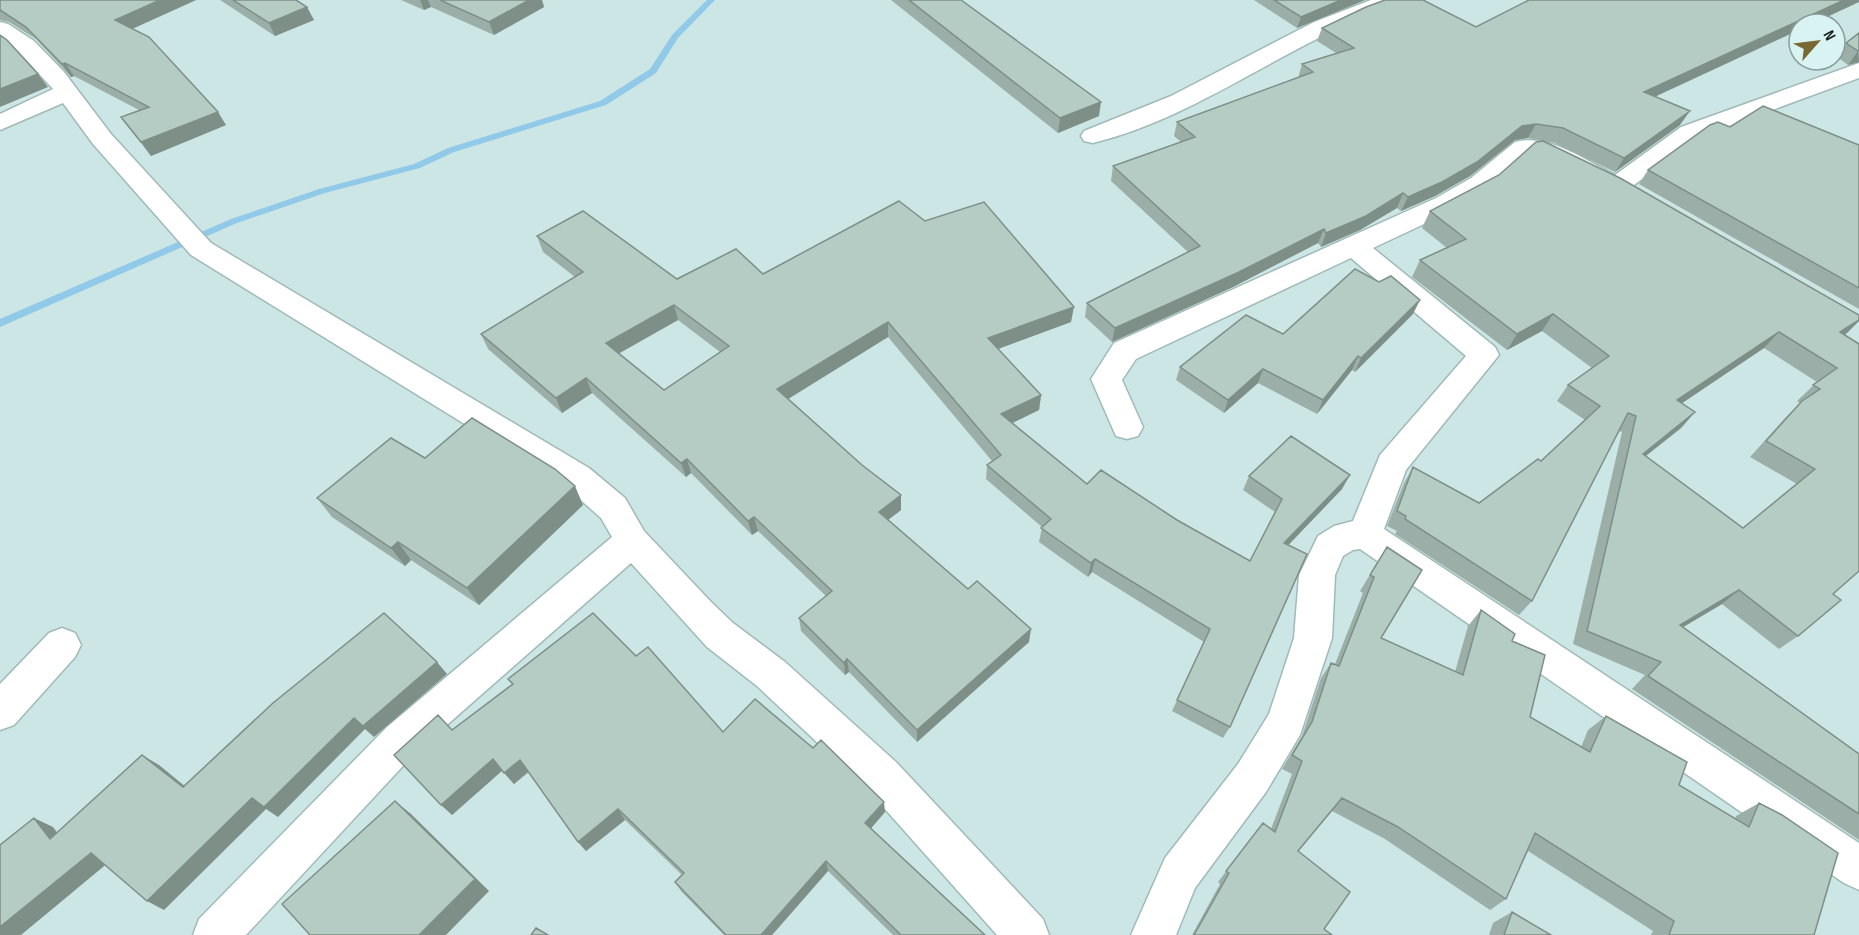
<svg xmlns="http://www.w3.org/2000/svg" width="1859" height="935" font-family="'Sofia Sans Condensed',sans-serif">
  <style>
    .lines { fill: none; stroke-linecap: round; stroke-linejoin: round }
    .stream { fill: #91cae8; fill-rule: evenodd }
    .minor-casing { stroke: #a0bab8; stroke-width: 3 }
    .minor { fill: #fff; fill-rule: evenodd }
    .wall { fill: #9bafa8; fill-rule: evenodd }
    .shaded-wall { fill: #7e8f88 }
    .building { fill: #b4ccc3; stroke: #7e8f88; stroke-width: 1.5; fill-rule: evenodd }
  </style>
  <rect width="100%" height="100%" fill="#cce6e5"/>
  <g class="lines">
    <path class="stream" d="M707,0H715L678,38L656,73L606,105L454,152L420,168L325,193L237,223L0,327V319L231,219L319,189L414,164L448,148L600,101L650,69L672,35Z"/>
    <g class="minor-casing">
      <path id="minor" d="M1371,0H1404L1400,4C1293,38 1203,116 1093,143L1084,141L1081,136L1084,131L1171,96L1314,22Z
        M0,22L8,24L34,41L64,72L111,134L211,243L589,468L625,498L644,531L712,603L733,623L785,662L896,762L1043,919L1049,935H997L868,790L757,686L707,647L631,563L415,753L246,935H193L199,919L387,727L612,537L601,518L565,486L191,255L93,144L63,103L0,130V114L53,89L18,51L0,39Z
        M1859,63V78L1699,137L1634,185L1629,193L1620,195L1611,193L1534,155H1528L1489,190L1454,210L1373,248L1495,347L1499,355L1406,470L1384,529L1859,843V890L1844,883L1360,549L1353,550L1343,556L1335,575L1332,638L1300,735L1266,792L1195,888L1176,935H1131L1165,858L1238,764L1269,714L1294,638L1299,575L1318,536L1334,526L1353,521L1380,455L1466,356L1351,258L1136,359L1122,380L1143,427L1138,436L1127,439L1116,436L1091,379L1114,343L1436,198L1471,178L1515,142C1549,133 1586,161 1615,175L1681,127Z
        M62,628L75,633L81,645L75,657L14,725L0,730V684L49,633Z"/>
    </g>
    <use href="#minor" class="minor"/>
  </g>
  <path class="wall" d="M0,0H196L132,29L226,125L151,156L121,117L139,110L74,76L71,77L36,39L9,22L0,20Z
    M220,0H296L314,20L275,36Z
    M401,0H542L544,7L494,35L431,7L424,10Z
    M891,0H961L1099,116L1058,133Z
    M1254,0H1365L1297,28Z
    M1476,27L1656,97L1680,125L1615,172L1555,143L1528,138L1515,140L1470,176L1435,196L1401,211L1397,208L1360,230L1321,247L1318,243L1233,287L1112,342L1085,317L1087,303L1188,252L1111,181L1113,166L1181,142L1174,136L1177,122L1298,78L1302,64L1336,53L1317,41L1322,28Z
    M1859,33V62L1848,65L1836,56L1846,43Z
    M1730,127L1859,145V309L1639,184L1648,170Z
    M1430,211L1847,333L1844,335L1833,594L1798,636L1779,649L1722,604L1683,627L1859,754V840L1632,689L1645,675L1573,644L1622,432L1619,431L1532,601L1519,615L1395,534L1397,531L1387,526L1404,483L1413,467L1479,503L1541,461L1585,420L1557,401L1568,385L1592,368L1542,331L1507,350L1412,277L1420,260L1447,248L1422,228ZM1764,348L1817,382L1797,401L1800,403L1786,417L1750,457L1797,484L1743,528L1646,456L1681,428L1695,412L1682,403Z
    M925,221L1071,322L998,349L1041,395L1039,410L1012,423L1087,484L1177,520L1250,561L1275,512L1243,490L1249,476L1342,489L1288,545L1230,727L1223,738L1172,711L1204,642L1092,572L1088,577L1039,542L1042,527L986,479L987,465L992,461L888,337L788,399L862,465L901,495V510L888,520L1029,642L917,742L849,672L845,675L801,631L799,618L826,596L758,531L752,535L691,473L686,477L592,393L562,413L488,349L481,334L575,277L543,252L537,236L677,279L763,274ZM678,320L720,352L664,390L619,353Z
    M1413,314L1355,372L1352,370L1317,414L1258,383L1224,413L1176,380L1180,367L1283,334Z
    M425,458L583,505L479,605L411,560L405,566L332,517L317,498Z
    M1387,547L1381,638L1455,672L1468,626L1481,610L1512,641L1530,717L1581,747L1588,730L1606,716L1679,785L1735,819L1736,816L1759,803L1814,935H1651L1653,931L1528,851L1506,899L1490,910L1385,839L1332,811L1298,851L1324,929L1332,935H1192L1220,884L1218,882L1263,823L1271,829L1292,774L1282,769L1302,736L1321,678L1331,663L1335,664L1363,593L1360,591Z
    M636,656L723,732L885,812L871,828L985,935H893L828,871L772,935H724L681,891L675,882L682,875L625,820L586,851L578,842L529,772L514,784L502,770L452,815V730L512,684L508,679Z
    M1512,912L1551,935H1489L1493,923Z"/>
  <path class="shaded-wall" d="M160,0H196L123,33L115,20Z
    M420,0H428L431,7L424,10Z
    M529,0H542L544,7L494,35L489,22Z
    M1341,0H1365L1297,28L1301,17Z
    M1844,0H1859V2L1812,24H1799V30L1635,106L1644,92Z
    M307,7L314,20L275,36L269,23Z
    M1858,51L1859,62L1848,65Z
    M65,63L74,76L71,77L62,64Z
    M38,74L48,87L0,107V89Z
    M1101,102L1099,116L1058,133L1060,118Z
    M1690,111L1680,125L1615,172L1624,158Z
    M218,112L226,125L151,156L141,142Z
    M1536,124L1528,138L1515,140L1470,176L1435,196L1401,211L1408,197L1522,126Z
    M1403,193L1397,208L1360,230L1321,247L1326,233Z
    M1324,229L1318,243L1233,287L1112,342L1115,328Z
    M1420,300L1413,314L1355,372L1361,358Z
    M674,305L678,320L611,358L606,343Z
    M1074,307L1071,322L987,353L988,338Z
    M1553,314L1542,331L1507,350L1517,334Z
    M1859,320V321L1847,333L1824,349L1840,332Z
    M888,322V337L780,404L777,389Z
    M1779,332L1764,348L1663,416L1677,400Z
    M1358,356L1352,370L1317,414L1323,400Z
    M1263,369L1258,383L1224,413L1228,400Z
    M586,378L592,393L562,413L556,398Z
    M1041,395L1039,410L1000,429L1001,414Z
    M1695,412L1681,428L1629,469L1643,454Z
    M687,459L691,473L686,477L681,463Z
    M1350,475L1342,489L1277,557L1284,543Z
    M575,486L583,505L479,605L467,588Z
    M901,495V510L880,526L879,512Z
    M754,517L758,531L752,535L748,521Z
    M398,542L411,560L405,566L391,548Z
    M1095,559L1092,572L1088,577L1091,563Z
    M1739,590L1722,604L1663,639L1680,625Z
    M1031,629L1029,642L917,742V730Z
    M847,659L849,672L845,675L844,663Z
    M437,662L447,674L374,737L365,729L278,817L266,809L164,910L147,901L252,798L354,718Z
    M142,755L159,765L198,797L183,787Z
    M493,759L503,770L452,815L441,805Z
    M520,760L529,771L514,784L504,773Z
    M395,801L411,814L489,891L446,935H419Z
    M884,802L885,812L867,833L865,823Z
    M618,809L625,820L586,851L578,842Z
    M34,818L53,827L69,848L50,839Z
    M91,853L109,862L21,935H0V927Z
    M826,861L828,871L772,935H761Z"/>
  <path class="building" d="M0,0H160L115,20L149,37L218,112L141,142L121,117L149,107L65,63L62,64L26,27L0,10Z
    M233,0H296L307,7L269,23Z
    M440,0H529L489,22Z
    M909,0H961L1101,102L1060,118Z
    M1274,0H1341L1301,17Z
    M1385,0H1423L1476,27L1529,0H1844L1644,92L1690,111L1624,158L1563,128L1536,124L1522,126L1477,162L1442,182L1408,197L1403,193L1366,216L1326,233L1324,229L1237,273L1115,328L1087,303L1200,246L1113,166L1195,137L1177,122L1313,72L1302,64L1354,48L1322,28L1366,7Z
    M1859,33V51H1858L1846,43Z
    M0,35L7,40L38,74L0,89Z
    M1763,106L1859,145V288L1648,170L1710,125L1718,122L1730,127Z
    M1543,141L1620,178L1859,315V320L1840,332L1859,344V571L1833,594L1841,600L1798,636L1739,590L1680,625L1859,754V814L1648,676L1661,662L1587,631L1636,416L1628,413L1532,601L1405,519L1406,516L1397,511L1413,467L1479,503L1538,459L1541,461L1600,406L1568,385L1609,356L1553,314L1517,334L1420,260L1466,239L1430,211L1499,175L1536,142ZM1779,332L1837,368L1813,385L1820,389L1802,401L1766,441L1815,469L1743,528L1643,454L1695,412L1677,400Z
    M899,201L925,221L984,202L1074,307L988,338L1041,395L1001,414L1087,484L1101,470L1177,520L1250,561L1282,499L1249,476L1291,436L1350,475L1284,543L1307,554L1230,727L1177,700L1210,629L1095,559L1091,563L1041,528L1051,519L987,465L1001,455L888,322L777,389L862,465L901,495L879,512L968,589L977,581L1031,629L917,730L847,659L844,663L799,618L832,591L754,517L748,521L687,459L681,463L586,378L556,398L481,334L583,272L537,236L583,211L677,279L736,249L763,274ZM674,305L729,346L664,390L606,343Z
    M1355,269L1379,282L1391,276L1420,300L1361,358L1358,356L1323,400L1263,369L1228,400L1180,367L1246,315L1283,334Z
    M472,418L555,469L575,486L467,588L398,542L391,548L317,498L391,438L425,458Z
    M1387,547L1422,570L1381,638L1463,675L1481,610L1515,634L1512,641L1545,655L1530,717L1590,752L1606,716L1687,762L1679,785L1749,827L1759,803L1782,815L1838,853L1814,935H1669L1674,921L1535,833L1506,899L1398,827L1342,798L1298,851L1350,892L1324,929L1332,935H1194L1229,873L1226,871L1263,823L1275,832L1302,761L1292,755L1312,722L1331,663L1339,666L1374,577L1370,575Z
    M384,613L437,662L363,726L354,718L264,807L252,798L147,901L91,853L0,927V845L34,818L50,839L142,755L183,787L273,703Z
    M593,613L636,656L648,647L723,732L755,699L813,748L821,740L884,802L865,823L985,935H901L826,861L761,935H726L675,882L684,873L618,809L578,842L520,760L504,773L493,759L441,805L394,755L438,715L452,730L513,684L508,679Z
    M395,801L475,879L419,935H310L282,904Z
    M1512,912L1551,935H1504Z
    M536,928L548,935H531Z"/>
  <g transform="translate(1817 42) rotate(62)"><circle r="28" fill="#d9f3f2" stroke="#8a9d9d" stroke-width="1.5"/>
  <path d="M0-4.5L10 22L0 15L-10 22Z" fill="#786836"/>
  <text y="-9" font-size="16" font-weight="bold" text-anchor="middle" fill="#131d1d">N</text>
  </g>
</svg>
